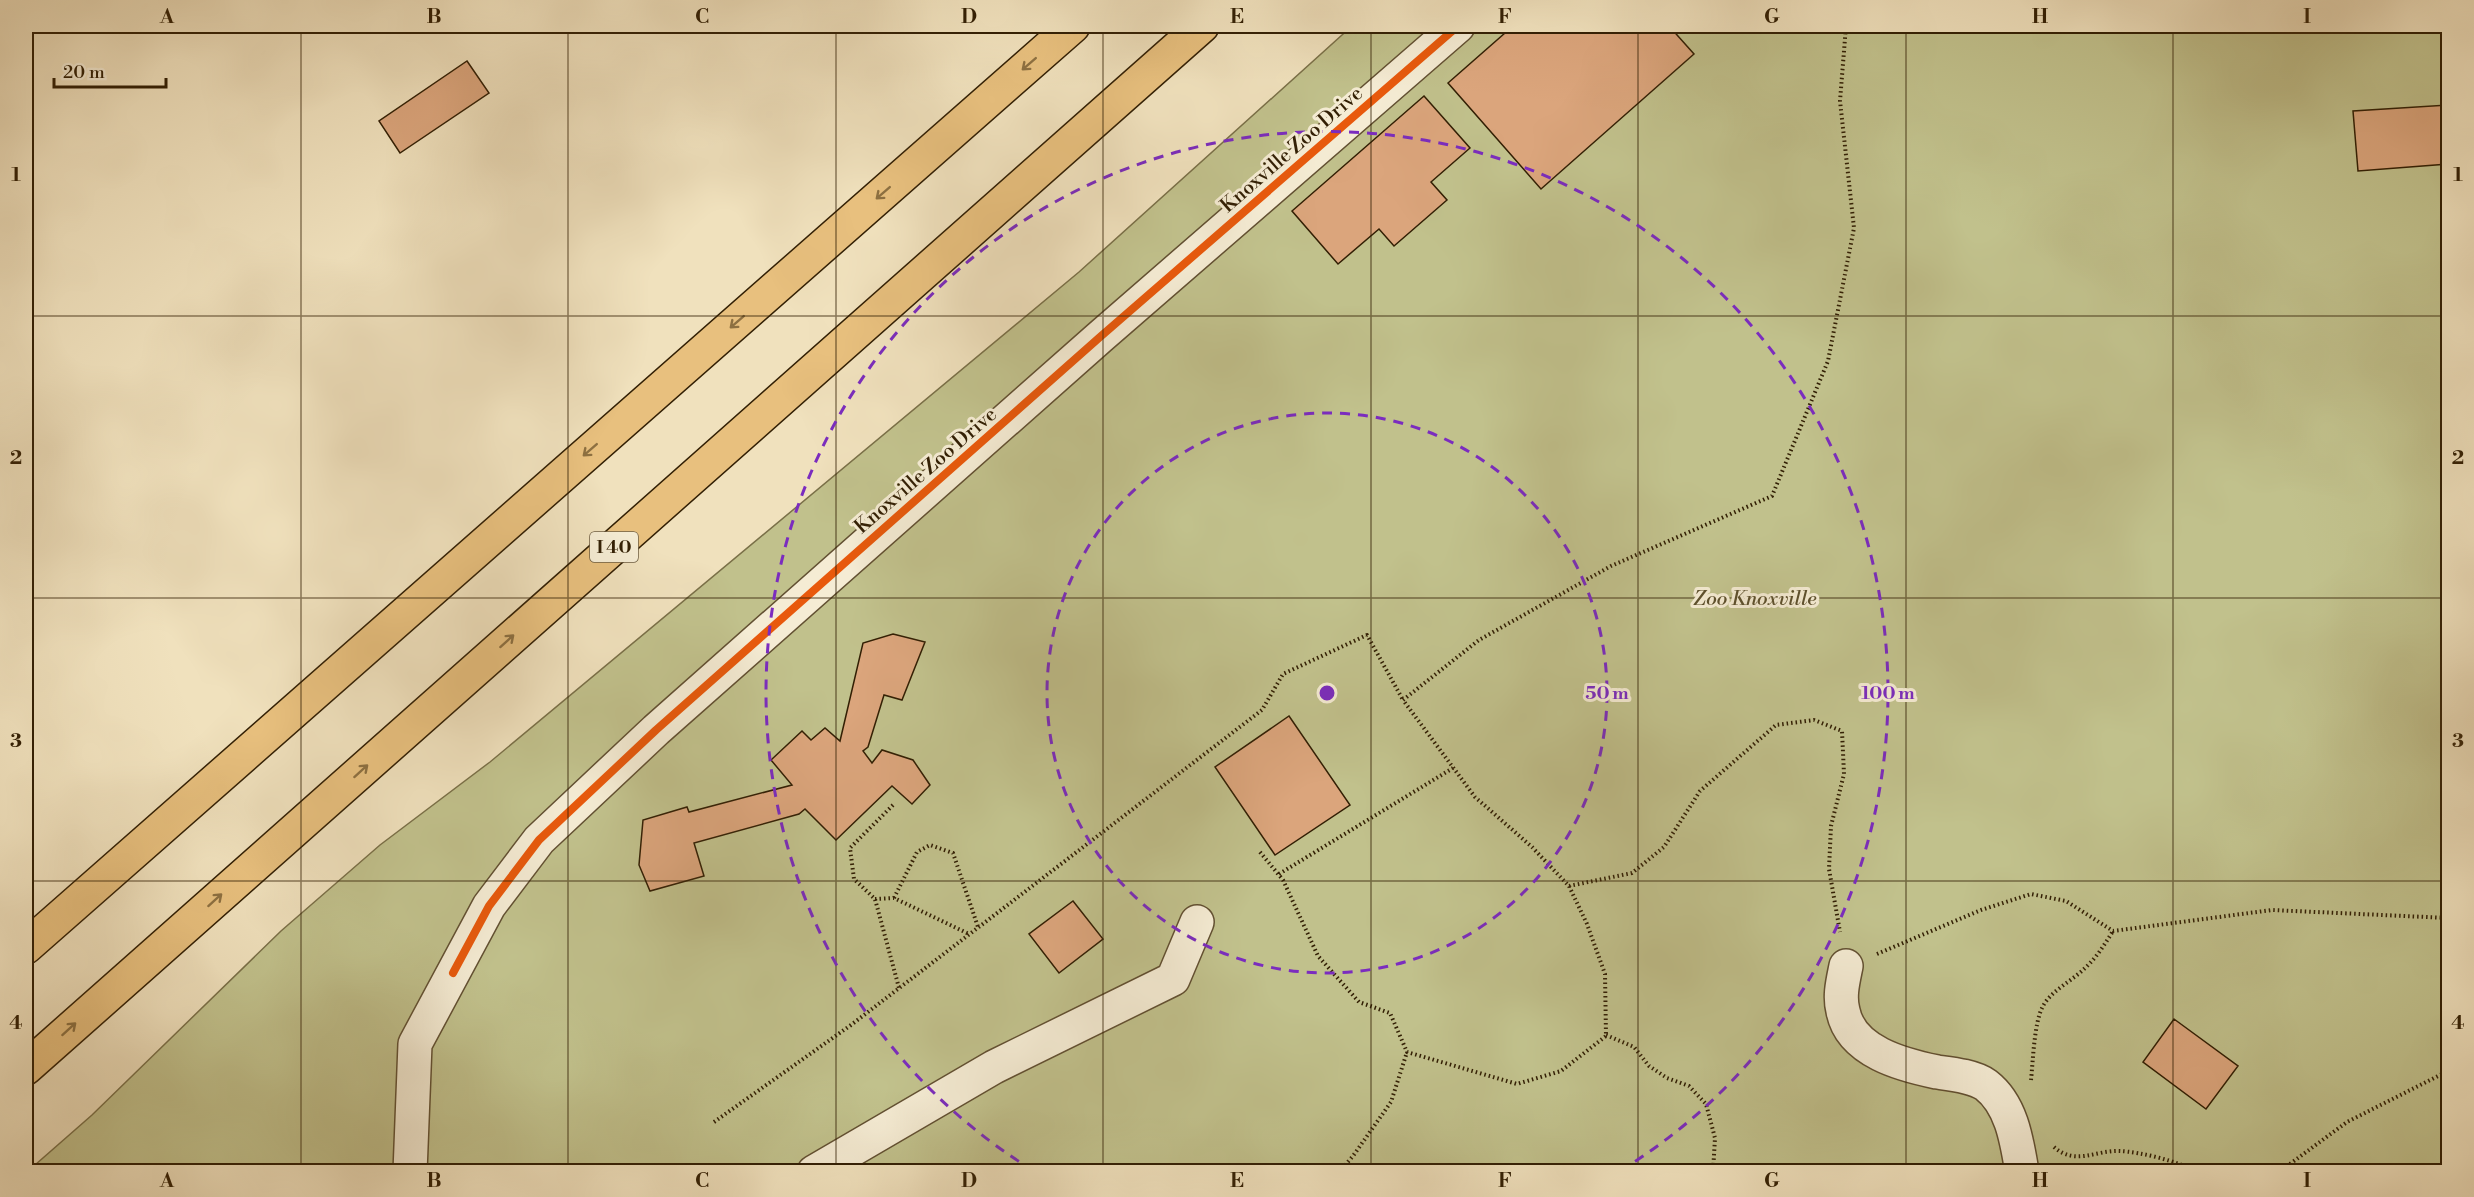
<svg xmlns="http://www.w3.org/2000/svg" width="2474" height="1197" font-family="'Libre Bodoni',serif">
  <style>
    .green { fill: #c1c18c; stroke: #7a7048; stroke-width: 1.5 }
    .building { fill: #dba57c; stroke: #321f04; stroke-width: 1.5 }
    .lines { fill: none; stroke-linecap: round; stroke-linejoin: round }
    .minor-casing { stroke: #625032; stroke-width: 36 }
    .highway-casing { stroke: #321f04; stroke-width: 36 }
    .path { stroke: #321f04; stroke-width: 4; stroke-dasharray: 1.5 3; stroke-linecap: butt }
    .minor { stroke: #f5ecd4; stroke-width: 33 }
    .highway { stroke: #e8c07e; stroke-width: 33 }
    .cycleway-casing { stroke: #f5ecd4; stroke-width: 11 }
    .cycleway { stroke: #e8590c; stroke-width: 8 }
    .oneway { stroke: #8d7041 }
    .grid { fill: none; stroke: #321f04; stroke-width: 1.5; stroke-opacity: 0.55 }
    .ring { fill: none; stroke: #7b2cbf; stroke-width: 3; stroke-dasharray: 10 8 }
    .labels { text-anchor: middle; stroke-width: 6; stroke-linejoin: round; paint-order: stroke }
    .shield { fill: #f5ecd4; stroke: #6c5c42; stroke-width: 1.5 }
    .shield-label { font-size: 18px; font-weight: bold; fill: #321f04 }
    .street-label { font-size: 20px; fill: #321f04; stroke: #f5ecd4 }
    .park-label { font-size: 20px; font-style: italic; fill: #5d502d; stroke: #f5ecd4 }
    .centre { fill: #7b2cbf; stroke: #f5ecd4; stroke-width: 3 }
    .ring-label { font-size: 18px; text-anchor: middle; font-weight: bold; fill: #7b2cbf; stroke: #f5ecd4; stroke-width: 6; stroke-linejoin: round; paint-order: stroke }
    .neatline { fill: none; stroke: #321f04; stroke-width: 2 }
    .grid-label { font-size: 20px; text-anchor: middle; font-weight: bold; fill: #321f04 }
  </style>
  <rect width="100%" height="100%" fill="#f0e1bd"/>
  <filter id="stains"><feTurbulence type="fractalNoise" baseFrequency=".00333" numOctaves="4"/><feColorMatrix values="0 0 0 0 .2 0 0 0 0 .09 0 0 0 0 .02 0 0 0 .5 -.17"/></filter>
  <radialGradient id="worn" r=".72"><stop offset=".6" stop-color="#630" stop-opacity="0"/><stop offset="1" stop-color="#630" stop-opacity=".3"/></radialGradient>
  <path class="green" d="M1352,26H2448V1171L27,1172L92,1115L281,931L380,845L490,762L1079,272Z"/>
  <path class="building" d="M1513,26H1669L1694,54L1541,189L1448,83Z
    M467,61L489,93L400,153L379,121Z
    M1424,96L1470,148L1431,182L1447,200L1394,246L1379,229L1338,264L1292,211Z
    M2448,105V164L2358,171L2353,111Z
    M893,634L925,642L902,700L884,695L868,747L863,751L872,763L882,750L913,760L930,785L912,804L892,786L836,840L805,809L799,814L694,843L704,876L650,891L639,865L643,820L687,807L689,812L792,785L771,760L802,731L811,740L825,728L840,741L863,643Z
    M1289,716L1350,805L1275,855L1215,767Z
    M1073,901L1103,939L1059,973L1029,934Z
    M2174,1019L2238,1066L2206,1109L2143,1062Z"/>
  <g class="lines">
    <g class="minor-casing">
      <path id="minor" d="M1846,966C1843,981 1839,996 1843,1011C1851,1052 1903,1065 1937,1072C1952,1074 1973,1076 1986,1085C2012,1105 2017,1142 2022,1172
        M410,1172L415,1044L489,906L539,840L656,730L1100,337L1458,26
        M814,1172L994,1067L1173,979L1197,922"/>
    </g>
    <g class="highway-casing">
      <path id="highway" d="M26,947L1073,26
        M26,1068L1202,26"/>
    </g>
    <path class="path" d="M1714,28L1724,26
      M893,805L850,848L854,879L875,899L899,988
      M1260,852L1283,880L1318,956L1359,1002L1390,1013L1407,1052L1517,1084L1561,1071L1606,1036L1605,974L1587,924L1569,886L1532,847L1475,797L1403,700L1479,640L1611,566L1772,496L1828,361L1854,228L1840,101L1846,26
      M1279,874L1453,768
      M1569,886L1632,873L1664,847L1700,791L1776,725L1814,720L1842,731L1844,774L1831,826L1829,869L1840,932
      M894,898L917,852L930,845L953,853L978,927
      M875,899L894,898L969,934
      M1877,954L1981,910L2031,894L2066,901L2113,931L2272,910L2448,918
      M1606,1035L1634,1047L1649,1066L1667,1078L1689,1086L1706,1104L1715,1138L1713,1172
      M2031,1080C2033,1062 2034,1022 2043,1006C2052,990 2072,981 2085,968C2097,957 2105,944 2113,931
      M714,1122L851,1025L1262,710L1283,674L1367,635L1403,700
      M2054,1147C2076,1166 2095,1150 2120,1151C2140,1152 2179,1161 2196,1172
      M1339,1172L1353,1156L1391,1102L1407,1052
      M2279,1172L2347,1122L2448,1071"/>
    <use href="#minor" class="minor"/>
    <use href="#highway" class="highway"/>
    <g class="cycleway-casing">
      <path id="cycleway" d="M453,973L489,906L539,840L656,730L1100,337L1458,26"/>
    </g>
    <use href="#cycleway" class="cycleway"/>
  </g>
  <defs><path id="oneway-shaft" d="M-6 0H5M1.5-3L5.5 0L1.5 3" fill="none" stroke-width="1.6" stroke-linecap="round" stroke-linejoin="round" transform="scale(1.5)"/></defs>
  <g class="oneway">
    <use href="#oneway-shaft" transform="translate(1029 64) rotate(139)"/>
    <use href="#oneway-shaft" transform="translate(883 193) rotate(139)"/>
    <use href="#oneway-shaft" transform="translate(737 322) rotate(139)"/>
    <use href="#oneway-shaft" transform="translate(590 450) rotate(139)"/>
    <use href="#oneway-shaft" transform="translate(507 641) rotate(-42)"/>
    <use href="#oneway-shaft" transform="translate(361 771) rotate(-42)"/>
    <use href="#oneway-shaft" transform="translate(215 900) rotate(-42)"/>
    <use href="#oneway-shaft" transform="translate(69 1029) rotate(-42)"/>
  </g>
  <path class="grid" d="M301,26V1172M568,26V1172M836,26V1172M1103,26V1172M1371,26V1172M1638,26V1172M1906,26V1172M2173,26V1172M26,316H2448M26,598H2448M26,881H2448"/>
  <g class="ring">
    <circle cx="1327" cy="693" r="280"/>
    <path d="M1034 1171A561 561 0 1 1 1620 1171"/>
  </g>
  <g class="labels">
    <rect class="shield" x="590" y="532" width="48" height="30" rx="4.5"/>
    <g class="shield-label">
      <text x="614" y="553">I 40</text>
    </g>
    <g class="street-label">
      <text transform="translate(1291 149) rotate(-41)" y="7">Knoxville Zoo Drive</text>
      <text transform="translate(925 470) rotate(-41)" y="7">Knoxville Zoo Drive</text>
    </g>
    <g class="park-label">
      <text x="1755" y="605">Zoo Knoxville</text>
    </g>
  </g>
  <circle cx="1327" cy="693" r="9" class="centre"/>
  <g class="ring-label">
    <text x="1607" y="699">50 m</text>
    <text x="1888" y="699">100 m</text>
  </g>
  <rect width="2474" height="1197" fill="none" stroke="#f0e1bd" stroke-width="66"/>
  <path d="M54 78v9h112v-9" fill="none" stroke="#321f04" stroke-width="3"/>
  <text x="63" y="78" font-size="18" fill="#321f04" stroke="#f5ecd4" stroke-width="4.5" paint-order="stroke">20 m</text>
  <rect x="33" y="33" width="2408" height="1131" class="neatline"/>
  <g class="grid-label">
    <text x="167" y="23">A</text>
    <text x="434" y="23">B</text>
    <text x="702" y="23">C</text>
    <text x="969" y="23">D</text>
    <text x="1237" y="23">E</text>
    <text x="1505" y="23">F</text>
    <text x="1772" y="23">G</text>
    <text x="2040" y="23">H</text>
    <text x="2307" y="23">I</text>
    <text x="16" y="181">1</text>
    <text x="2458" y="181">1</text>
    <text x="16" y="464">2</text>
    <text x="2458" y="464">2</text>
    <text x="16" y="747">3</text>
    <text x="2458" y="747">3</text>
    <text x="16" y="1029">4</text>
    <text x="2458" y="1029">4</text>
    <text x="167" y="1187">A</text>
    <text x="434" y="1187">B</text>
    <text x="702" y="1187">C</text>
    <text x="969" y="1187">D</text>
    <text x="1237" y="1187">E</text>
    <text x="1505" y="1187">F</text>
    <text x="1772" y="1187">G</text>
    <text x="2040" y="1187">H</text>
    <text x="2307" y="1187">I</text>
  </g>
  <rect width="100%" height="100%" filter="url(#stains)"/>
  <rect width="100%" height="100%" fill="url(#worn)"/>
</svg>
